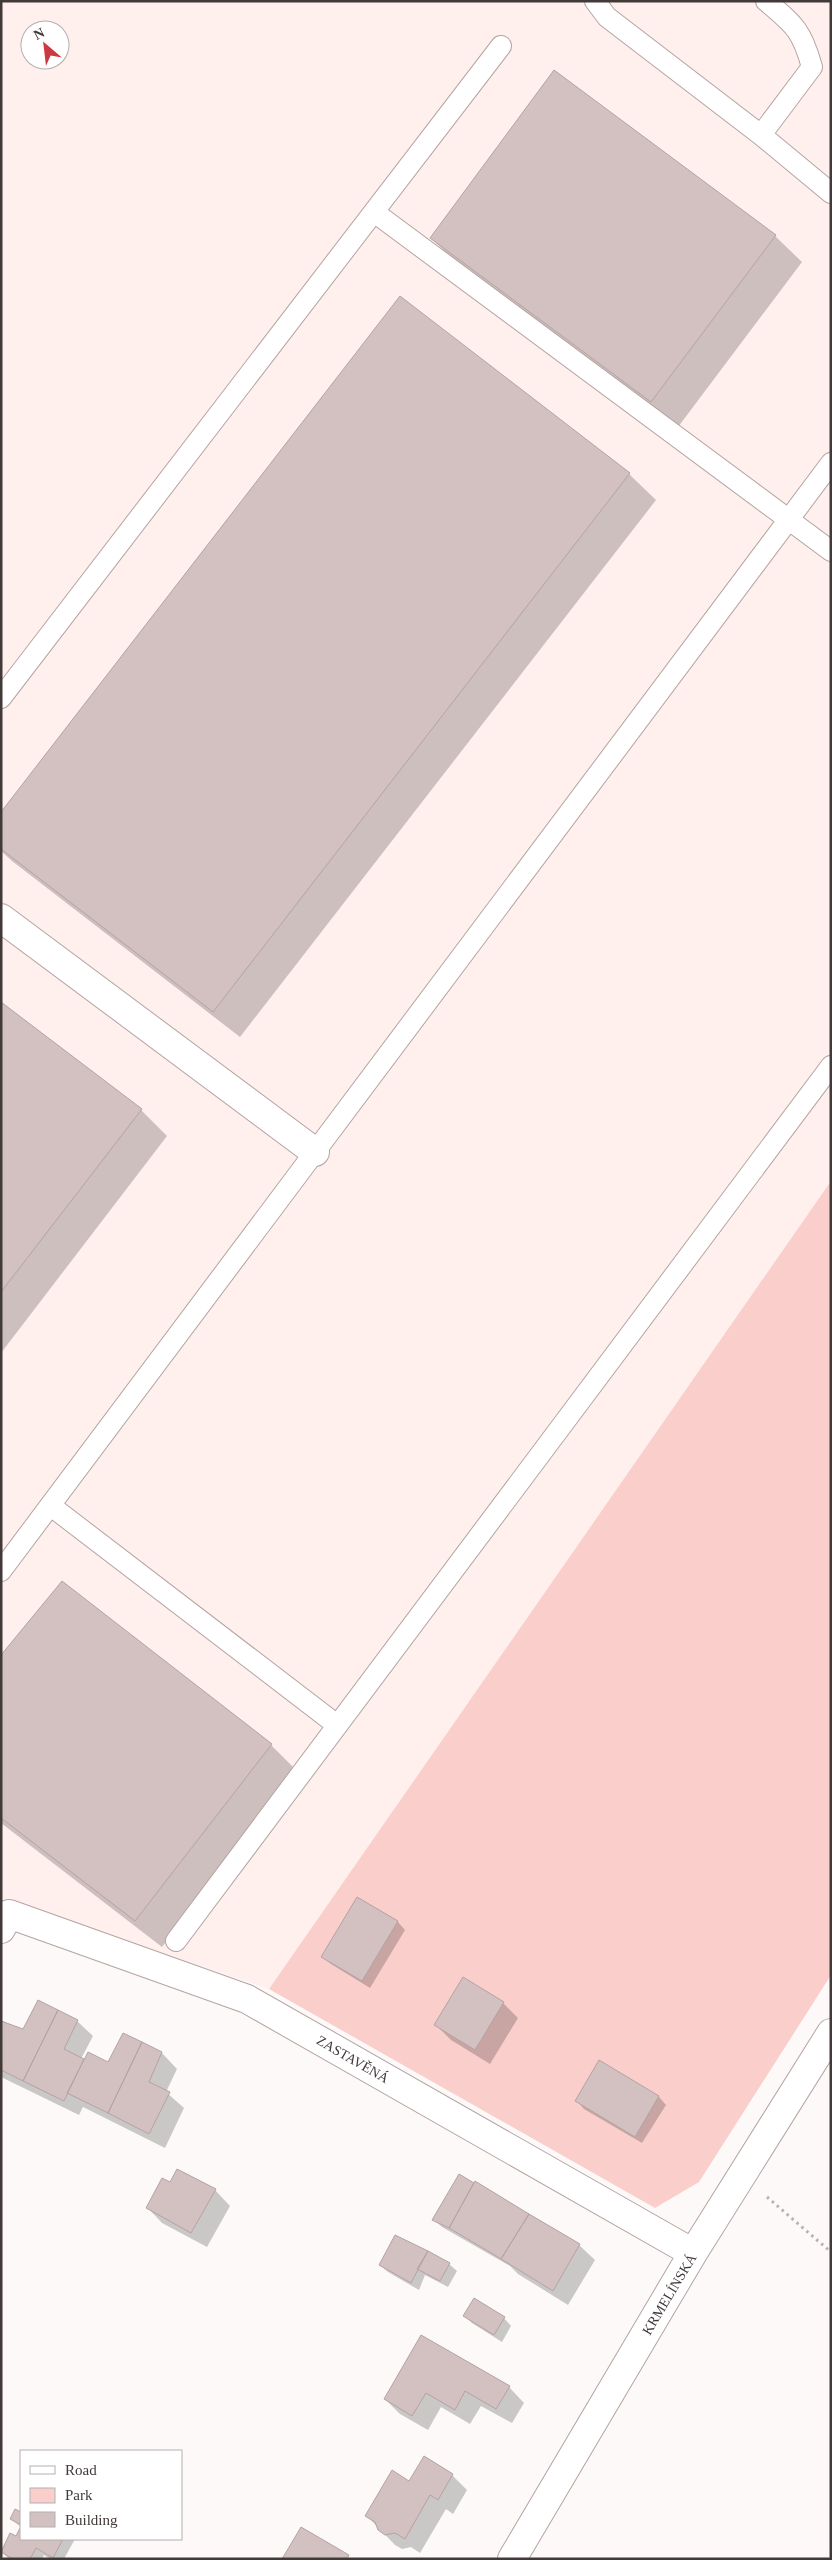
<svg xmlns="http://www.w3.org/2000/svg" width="832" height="2560" font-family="'Times New Roman',serif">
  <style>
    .built { fill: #ffefed; fill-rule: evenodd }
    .green { fill: #facecb }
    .shadow { fill: #0003 }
    .building { fill: #d2c1c0; stroke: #b3a3a2 }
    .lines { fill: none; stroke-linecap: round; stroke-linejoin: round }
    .lane-casing { stroke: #b4a4a3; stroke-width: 22 }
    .street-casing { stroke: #b4a4a3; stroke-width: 30 }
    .path { stroke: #b8b3b2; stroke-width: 3; stroke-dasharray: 2.5 4; stroke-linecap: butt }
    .lane { stroke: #fff; stroke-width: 20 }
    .street { stroke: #fff; stroke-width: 28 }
    .labels { text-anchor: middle; stroke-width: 5; stroke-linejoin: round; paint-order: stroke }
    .street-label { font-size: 14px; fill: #413a39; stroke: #fff }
  </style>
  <rect width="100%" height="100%" fill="#fdf9f9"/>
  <path class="built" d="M1,1H831V1181L269,1989L1,1898ZM30,30H60V60H30Z"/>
  <path class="green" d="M831,1181V1975L699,2182L655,2208L269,1989Z"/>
  <path class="shadow" d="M775,236L802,262L678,427L458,264L431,238Z
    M400,298L629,474L656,500L240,1037L12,861L1,851V814Z
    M1,1003L141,1110L167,1136L1,1353Z
    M1,1657L271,1745L297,1771L162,1947L1,1823Z
    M358,1898L398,1922L405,1930L370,1988L331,1964L323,1957Z
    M38,2002L77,2021L93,2036L81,2059L85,2061L109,2064L123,2034L162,2053L177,2069L166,2092L184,2108L165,2148L83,2107L79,2115L1,2077V2023L3,2021L24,2031Z
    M503,2003L518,2018L490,2064L451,2040L436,2025Z
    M600,2062L659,2097L666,2105L642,2143L584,2109L577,2101Z
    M171,2184L215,2190L230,2206L207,2247L162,2223L147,2207Z
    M528,2215L579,2245L595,2260L568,2305L518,2274L510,2266L442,2227L434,2220Z
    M449,2264L457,2271L448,2287L425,2275L419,2290L388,2272L380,2265Z
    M465,2316L504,2318L511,2326L502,2342L472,2323Z
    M422,2337L509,2387L524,2403L512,2423L481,2406L470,2424L441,2407L428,2430L400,2414L385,2399Z
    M452,2475L467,2490L453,2514L446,2509L420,2553L411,2547L402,2549L395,2545L367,2516L409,2482Z
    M15,2511L21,2514V2527L11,2519Z
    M21,2529V2539H75L64,2559H50L44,2555L42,2559H9L1,2551L11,2535L16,2538Z"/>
  <path class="building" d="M554,70L776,235L651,402L430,238Z
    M400,296L630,473L213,1012L1,849V812Z
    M1,1002L142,1109L1,1292Z
    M62,1581L272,1744L135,1921L1,1818V1655Z
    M357,1897L398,1921L362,1981L321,1957Z
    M463,1977L504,2002L475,2050L434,2025Z
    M38,2000L58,2010L23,2081L1,2070V2021L23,2029Z
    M58,2010L78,2020L64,2049L84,2059L64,2101L23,2081Z
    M123,2033L142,2042L108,2113L67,2093L88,2052L108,2062Z
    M142,2042L162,2052L149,2082L170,2092L149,2134L108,2113Z
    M599,2060L659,2096L635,2137L575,2101Z
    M177,2169L216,2189L191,2233L146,2208L162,2178L170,2182Z
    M459,2174L474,2183L449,2228L432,2220Z
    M475,2181L529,2214L501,2259L449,2228Z
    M529,2214L580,2244L553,2291L501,2259Z
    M395,2235L428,2251L411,2283L379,2265Z
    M428,2251L450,2263L440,2281L417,2269Z
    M474,2298L505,2317L494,2335L463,2316Z
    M421,2335L510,2386L496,2409L465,2391L455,2410L426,2393L412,2416L384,2399Z
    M424,2456L453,2474L438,2500L430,2495L405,2539L395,2533L385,2535L378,2530L375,2522L365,2516L392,2470L409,2481Z
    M15,2509L21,2512V2525L10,2519Z
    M21,2526V2539H63L53,2558L36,2548L30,2559H13L1,2552L10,2533L16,2536Z
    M301,2527L349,2555L347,2559H282Z"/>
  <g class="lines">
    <g class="lane-casing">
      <path id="lane" d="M595,1L607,17L761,135L831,193
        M761,135L812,67C802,31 795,25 766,1
        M374,212L831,551
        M1,698L501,46
        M51,1506L337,1725
        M1,1571L831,463
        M176,1941L831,1066"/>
    </g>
    <g class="street-casing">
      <path id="street" d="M1,918L315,1152
        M1,1929L9,1914L247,1999L693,2253
        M512,2559L693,2253L831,2033"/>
    </g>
    <path class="path" d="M767,2197L831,2252"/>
    <use href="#lane" class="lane"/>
    <use href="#street" class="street"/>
  </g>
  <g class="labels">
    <g class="street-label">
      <text transform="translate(353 2059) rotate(30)" y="5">ZASTAVĚNÁ</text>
      <text transform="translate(669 2294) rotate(-59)" y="5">KRMELÍNSKÁ</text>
    </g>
  </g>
  <rect width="832" height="2560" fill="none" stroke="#413a39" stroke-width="5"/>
  <rect x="20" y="2450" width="162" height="90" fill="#ffffff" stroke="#b3b0b0"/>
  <rect x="30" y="2466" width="25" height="8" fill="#ffffff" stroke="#b3b0b0"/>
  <text x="65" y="2475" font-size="15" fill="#413a39">Road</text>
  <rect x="30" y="2488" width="25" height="15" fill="#facecb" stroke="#b3b0b0"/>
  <text x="65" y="2500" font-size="15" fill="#413a39">Park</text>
  <rect x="30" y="2512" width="25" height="15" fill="#d2c1c0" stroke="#b3b0b0"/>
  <text x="65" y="2525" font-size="15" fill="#413a39">Building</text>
  <g transform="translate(45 45) rotate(332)"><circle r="24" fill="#ffffff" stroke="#b3b0b0"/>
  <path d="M0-4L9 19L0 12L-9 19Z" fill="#ca3a40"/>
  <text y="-8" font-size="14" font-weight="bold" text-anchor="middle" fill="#413a39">N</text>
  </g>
</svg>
